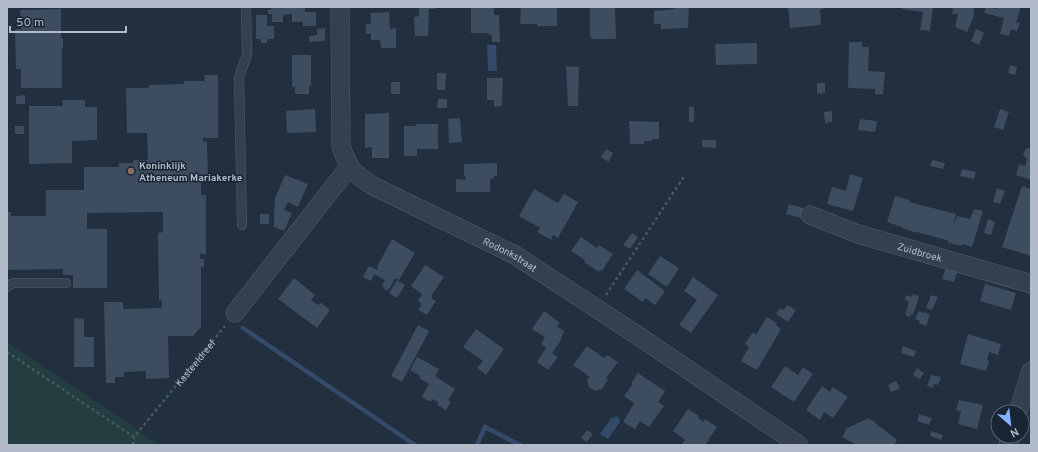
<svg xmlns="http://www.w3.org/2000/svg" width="1038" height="452" font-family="Overpass,sans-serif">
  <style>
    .green { fill: #233d40 }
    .water { fill: #334a68 }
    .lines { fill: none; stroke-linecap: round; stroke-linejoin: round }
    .stream { stroke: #334a68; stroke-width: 4.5 }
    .building { fill: #3d4c5f }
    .service-casing { stroke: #535e6d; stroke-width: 10 }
    .minor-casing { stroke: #535e6d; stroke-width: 19 }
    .path { stroke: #415a5d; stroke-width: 2.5; stroke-dasharray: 3 3; stroke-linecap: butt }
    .service { stroke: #35404f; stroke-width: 9 }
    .minor { stroke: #35404f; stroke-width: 18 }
    .education-dot { fill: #8d6e63; stroke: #1a2534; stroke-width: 1.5 }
    .labels { text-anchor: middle; stroke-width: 3; stroke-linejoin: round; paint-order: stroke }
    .poi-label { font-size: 10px; font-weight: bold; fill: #b1bbca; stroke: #1a2534; text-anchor: start }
    .street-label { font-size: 10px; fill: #b1bbca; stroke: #1a2534 }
  </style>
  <rect width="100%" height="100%" fill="#212f3f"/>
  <path class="green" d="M7,342L86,395L133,426L148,438L160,445H7Z"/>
  <path class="water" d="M487,45H496L497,71H488Z
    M616,416L619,418L620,422L608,439L600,434L612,417L613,418Z"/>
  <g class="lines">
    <path class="stream" d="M243,328L415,445
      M477,445L485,427L520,445"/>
  </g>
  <path class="building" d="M271,7H305V12H316V26H303V22H292V14L283,15V22H272V14H268V10H271Z
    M419,7H435V9H429L428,36H415L414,17L419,16Z
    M471,7H494V15H499L500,42H492V35H488L489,33H471Z
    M521,7H557V26H537V24H520Z
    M602,7H615L616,39H591L592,37H590V8H602Z
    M675,7H689L688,28L661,29V24H654V11L675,9Z
    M788,7H822L823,9H820L821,25L790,28Z
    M903,7H933L930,31L920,30L923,12L902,9Z
    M953,7H974V16L967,32L955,27L958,14H952Z
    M986,7L997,9L998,7H1021L1016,23L1020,22L1017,31L1011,29L1009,36L1000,34L1004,18L984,13Z
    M61,9V38H63V48H62V88H21V69H16L15,29H21L20,10Z
    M389,12L390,29L396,28V48H381L380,40H371V34H366V24H371L370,13Z
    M256,15H267V26H274V39H267V43H261V39H256Z
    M325,28V41L309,42V36L317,35V29Z
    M976,29L984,33L979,45L971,41Z
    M849,42H862V47H869L868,71L885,72L883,94H875V89L848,88Z
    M757,43V64L716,65L715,44Z
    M292,55H311V86H309V94H295V87H292Z
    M1010,65L1017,67L1015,75L1008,73Z
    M566,66L579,67L578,106H568Z
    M437,73H446L445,90H437Z
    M204,75H218V138H203V142L207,141L208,177H201V195H206V254H200V259H204V267H201V327L193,336H168L169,378L146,379V371L124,372V377H115V383H106L104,302H123V309L162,308V300H159L158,233L163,232V212L87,213V229H107V288H73V275H63V269L7,270V212H11V216H46V190H84V167H119V163H133V160H148L147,133H127L126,88H149V85L184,84V81H205Z
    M487,78H503L502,106L494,107V100H487Z
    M391,82H400V94H391Z
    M817,83H825V93L817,94Z
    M25,95V104H16V96Z
    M438,99H447V108H437Z
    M62,100H85V107H97V140L72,141V163L29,164V106H63Z
    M689,107H694V122H689Z
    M315,109L316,132L287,133L286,111Z
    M1000,109L1009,112L1003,130L994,127Z
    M832,111V122L825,123L824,112Z
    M389,113V158H372V147L365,148V114Z
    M460,118L462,142L449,143L448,119Z
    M860,119L877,121L875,132L858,130Z
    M629,121L659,122V139H652V141H644V144H630Z
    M416,124H438V149H417V156H404V126H416Z
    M15,126H24V134H15Z
    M702,140H716V148L702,147Z
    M1027,148L1031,149V180L1016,175L1019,164L1025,166L1027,159L1023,155L1025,150Z
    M606,149L613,153L609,162L601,157Z
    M932,160L945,163L943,169L930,166Z
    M497,163V176H494L493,179H490V192H456V179L466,180L465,176H464V164Z
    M962,169L976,172L974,179L960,176Z
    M850,174L863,178L853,211L827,204L832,187L846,191Z
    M285,175L308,184L298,207L288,202L284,210L292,213L284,231L274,227V219L275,198Z
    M1022,186L1031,189V256L1002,247Z
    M997,188L1005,191L1000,204L993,202Z
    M534,189L558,203L564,194L578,202L558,238L553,235L551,240L537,232L540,228L519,216Z
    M895,196L910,200L909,202L956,214L953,227L957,216L970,219L974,209L983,211L972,247L963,244V246L948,243L949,241L918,232L917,233L902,228V227L887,222Z
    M789,204L803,208L801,218L786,214Z
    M260,214H269V224H260Z
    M988,219L995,222L991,235L984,233Z
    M632,233L638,237L630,249L623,245Z
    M581,237L597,248L599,245L613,254L602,271L600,270L599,272L584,262L585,260L571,251Z
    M392,239L415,253L399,280L395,278L390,288L387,290H385L382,285L385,280L374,274L371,281L363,277L369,266L377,270L378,268L377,267Z
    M660,256L679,268L667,287L648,274Z
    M425,265L444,277L431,296L433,298L432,299L436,301L427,315L418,310L422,304L418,301L422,294L411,286Z
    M946,267L958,270L954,282L942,279Z
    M637,270L665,291L655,305L645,298L643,302L624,289Z
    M693,277L718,295L691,333L679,325L697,300L684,291Z
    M294,278L315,295L311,300L318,305L321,303L330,310L317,328L278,299Z
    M397,280L405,285L397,298L389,293Z
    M985,284L1016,293L1011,310L980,301Z
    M913,294L919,296L913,315L911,314L910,317L905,315L909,302L905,300L906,295L912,297Z
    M931,295L938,297L932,310L926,308Z
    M787,305L796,310L788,322L776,314L780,308L784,310Z
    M544,311L560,323L557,326L564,331L560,342L552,353L558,357L548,370L537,362L546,348L541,344L545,337L532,329Z
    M919,311L923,313L924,312L930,314L926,326L919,323L920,321L915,319Z
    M767,317L777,323L776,325L781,329L757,370L741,361L749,347L745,344L753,332L756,335Z
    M74,318L84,319V337H94V367H74Z
    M418,325L429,331L402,382L391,376Z
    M476,329L504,349L486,375L477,368L483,361L463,347Z
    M968,334L1001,344L998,355L989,352L987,360L989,361L986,371L960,364Z
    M587,346L604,358L607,355L618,362L606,378L608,380L602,389L595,391L589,387L587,380L590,377L573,365Z
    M903,346L916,351L914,357L901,353Z
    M417,357L439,369L435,376L455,389L448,400L451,402L446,410L437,405L439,403L432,399L431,402L422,397L429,384L419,378L420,376L410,370Z
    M785,366L798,375L803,367L813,374L794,402L771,387Z
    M917,368L924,373L920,379L913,375Z
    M638,373L665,391L658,402L664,406L649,427L640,421L635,429L623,422L634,403L624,396L633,384L631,383Z
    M931,375L941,377L938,385L934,384L933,388L927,386Z
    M896,381L900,388L891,392L888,385Z
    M822,386L830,392L833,387L848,397L833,418L824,412L820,420L806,410Z
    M959,400L983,405L977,429L958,424L961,411L956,410Z
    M688,409L699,416L698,418L703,422L705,419L717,427L705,445H681L685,440L673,431Z
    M919,414L932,418L929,425L917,421Z
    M869,418L897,440L894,445H857L842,437L846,430L845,429Z
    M587,430L593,434L587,442L581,438Z
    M931,431L943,435L941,440L930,436Z"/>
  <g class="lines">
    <g class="service-casing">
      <path id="service" d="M242,225L239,77L247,55L246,7
        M7,287L13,283H66"/>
    </g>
    <g class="minor-casing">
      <g id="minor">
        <path id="s2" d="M340,7L341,146C348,168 354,174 373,186L515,255L640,337L799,445"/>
        <path id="s3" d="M810,215L858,234L1031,284"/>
        <path d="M235,313L349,167"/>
        <path d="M1018,412L1031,371"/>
        <path d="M1008,445L1011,436"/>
      </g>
    </g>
    <g class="path">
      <path d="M606,295L685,175"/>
      <path id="s1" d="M7,352L134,437L225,326"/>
      <path d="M133,445L134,437"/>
    </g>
    <use href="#service" class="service"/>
    <use href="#minor" class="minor"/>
  </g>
  <circle class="education-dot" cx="131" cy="171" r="4"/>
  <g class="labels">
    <g class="poi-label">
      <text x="139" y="169">Koninklijk<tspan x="139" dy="12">Atheneum Mariakerke</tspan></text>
    </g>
    <g class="street-label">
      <text dy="4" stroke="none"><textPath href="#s3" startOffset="116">Zuidbroek</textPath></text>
      <text dy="4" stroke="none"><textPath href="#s2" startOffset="345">Rodonkstraat</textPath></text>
      <text dy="4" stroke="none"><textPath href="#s1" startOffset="249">Kasteeldreef</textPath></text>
    </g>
  </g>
  <rect width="1038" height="452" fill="none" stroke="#b1bbca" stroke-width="16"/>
  <g transform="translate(1010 424) rotate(152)"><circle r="19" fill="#1a2534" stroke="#566170"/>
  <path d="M0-3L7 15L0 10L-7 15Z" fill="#81b5ff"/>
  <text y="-6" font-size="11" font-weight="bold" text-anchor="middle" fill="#b1bbca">N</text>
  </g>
  <path d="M10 26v6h116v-6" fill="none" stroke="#b1bbca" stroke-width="2"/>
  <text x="16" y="26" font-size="12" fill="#b1bbca" stroke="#1a2534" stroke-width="3" paint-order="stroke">50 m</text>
</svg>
